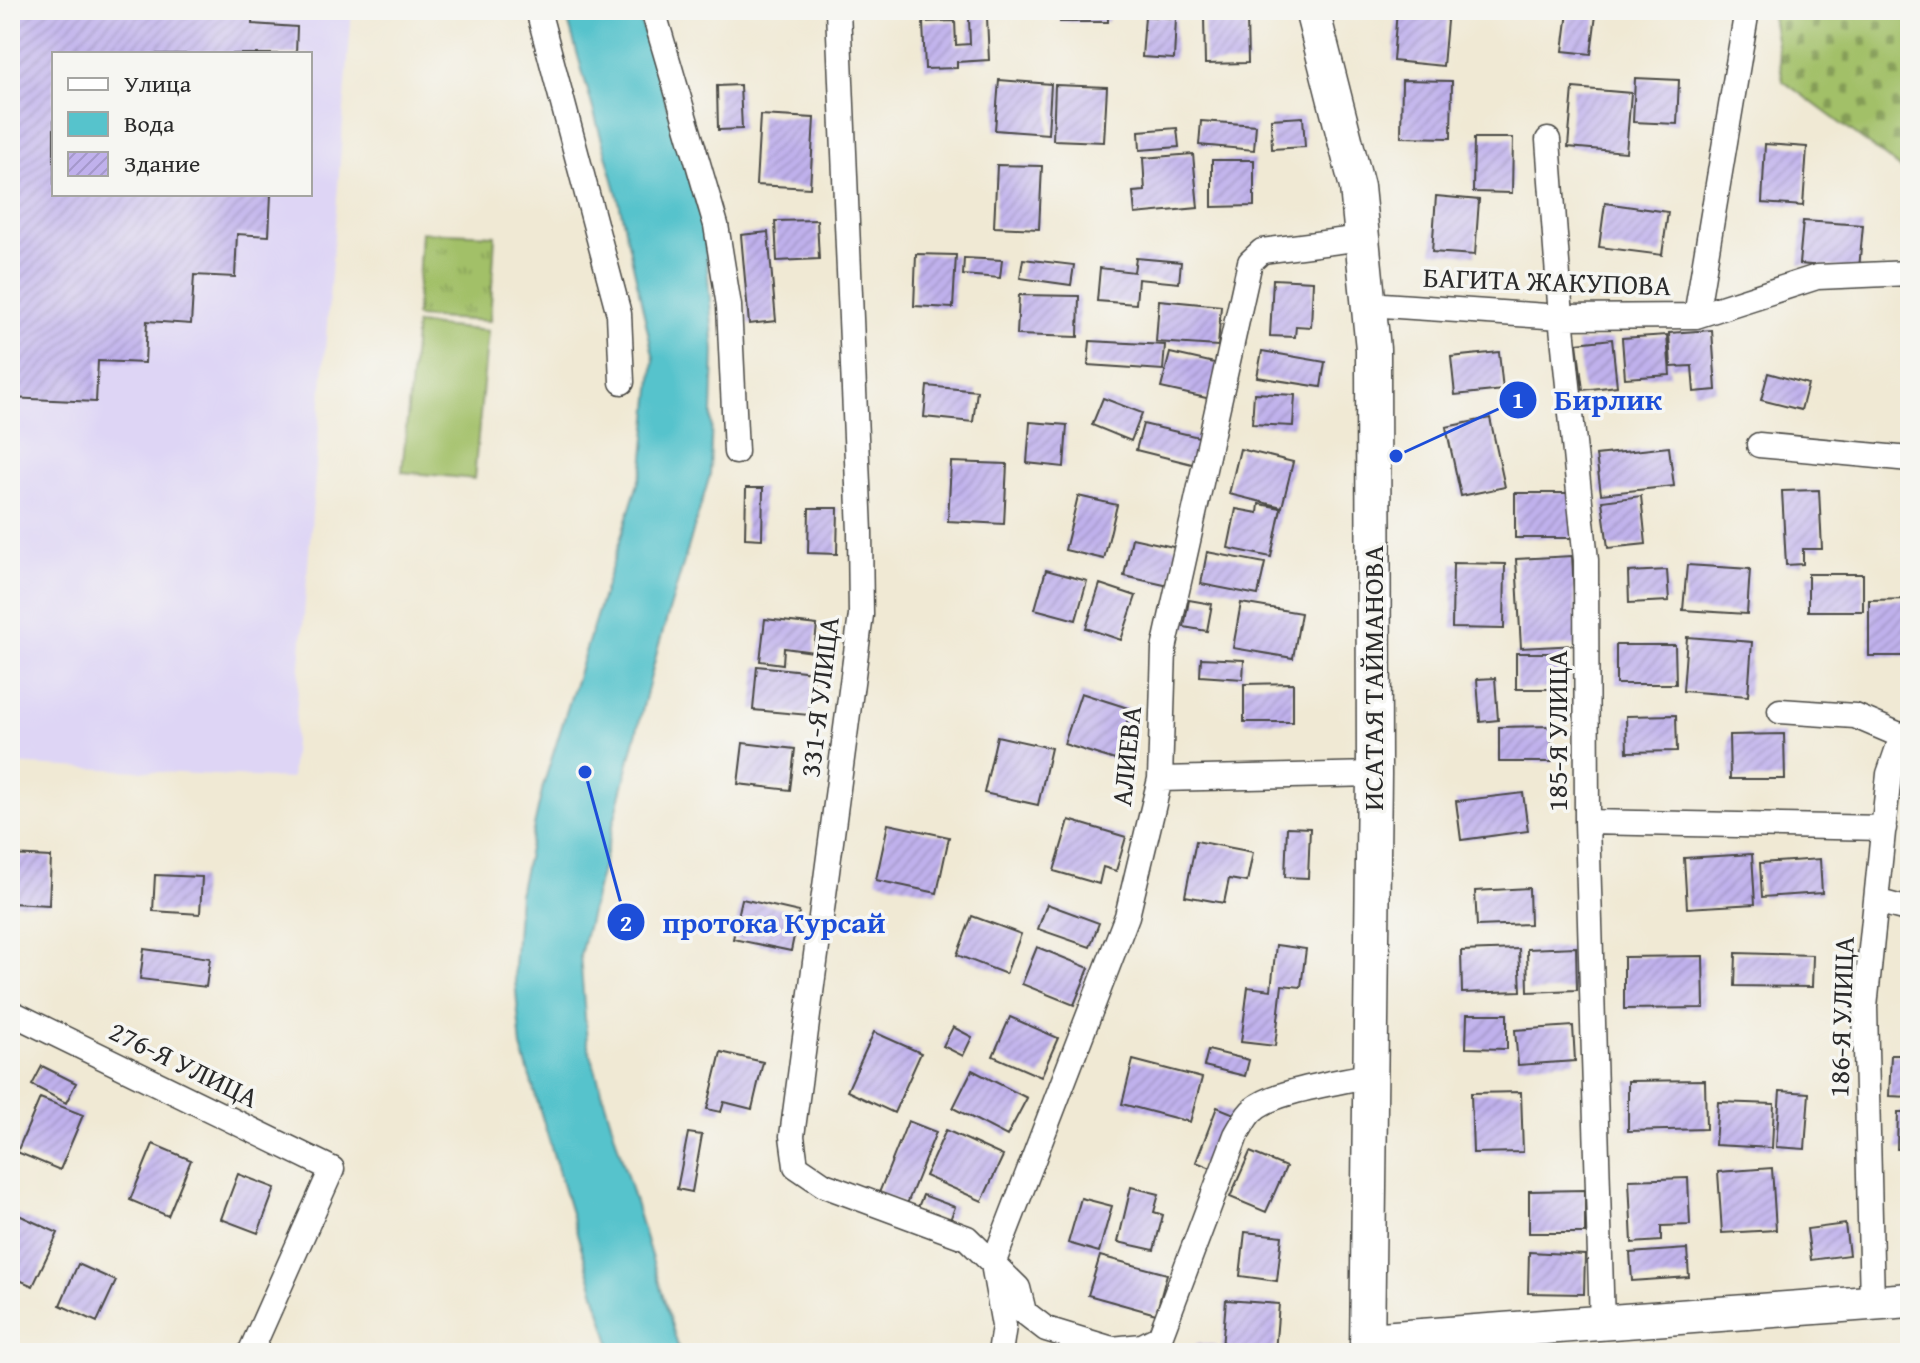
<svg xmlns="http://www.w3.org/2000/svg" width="1920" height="1363" font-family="'Gentium Book Plus',serif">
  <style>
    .built { fill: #ded5f5; fill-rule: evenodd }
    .grass { fill: url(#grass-tufts); stroke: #66764a; stroke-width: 2 }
    .cemetery { fill: url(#cemetery-stones); stroke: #66764a; stroke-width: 2 }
    .pitch { fill: #a2c068; stroke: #66764a; stroke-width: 2 }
    .water { fill: #56c3cc; stroke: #40777c; stroke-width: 2 }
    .building { fill: url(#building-hatch) }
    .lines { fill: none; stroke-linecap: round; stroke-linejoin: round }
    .street-casing { stroke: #494844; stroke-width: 27 }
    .secondary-casing { stroke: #494844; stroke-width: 37 }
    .street { stroke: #fff; stroke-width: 24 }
    .secondary { stroke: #fff; stroke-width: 34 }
    .labels { text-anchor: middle; stroke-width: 7; stroke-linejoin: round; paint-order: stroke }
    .street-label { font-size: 28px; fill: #2b2b2b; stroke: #f6f6f2 }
    .leader { fill: none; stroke: #1d4ed8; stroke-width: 3 }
    .callout-dot { fill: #1d4ed8; stroke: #f6f6f2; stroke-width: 3 }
    .mark-label { font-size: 24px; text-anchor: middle; font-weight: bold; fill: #fff }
    .callout-label { font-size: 30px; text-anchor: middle; font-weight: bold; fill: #1d4ed8; stroke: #f6f6f2; stroke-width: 7; stroke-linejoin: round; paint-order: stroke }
  </style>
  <defs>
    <pattern id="grass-tufts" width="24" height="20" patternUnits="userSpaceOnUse" patternTransform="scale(2)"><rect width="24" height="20" fill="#a2c068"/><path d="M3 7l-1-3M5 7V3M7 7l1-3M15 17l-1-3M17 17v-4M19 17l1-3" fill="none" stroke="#849c56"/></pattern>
    <pattern id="cemetery-stones" width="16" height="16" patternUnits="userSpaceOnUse" patternTransform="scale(2)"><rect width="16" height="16" fill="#a2c068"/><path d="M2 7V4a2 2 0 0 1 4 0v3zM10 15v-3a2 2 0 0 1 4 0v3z" fill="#849c56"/></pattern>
    <pattern id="building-hatch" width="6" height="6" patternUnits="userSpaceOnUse" patternTransform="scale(2)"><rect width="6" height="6" fill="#c0b1ec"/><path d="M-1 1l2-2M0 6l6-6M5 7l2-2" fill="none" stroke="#a598cb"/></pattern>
  </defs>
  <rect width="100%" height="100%" fill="#f6f6f2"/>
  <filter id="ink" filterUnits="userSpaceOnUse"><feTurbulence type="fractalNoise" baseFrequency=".0125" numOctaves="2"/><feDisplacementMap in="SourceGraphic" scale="16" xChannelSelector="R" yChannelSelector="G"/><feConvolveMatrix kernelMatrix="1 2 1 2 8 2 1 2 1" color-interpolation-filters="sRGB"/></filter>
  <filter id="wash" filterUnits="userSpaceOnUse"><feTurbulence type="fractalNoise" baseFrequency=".006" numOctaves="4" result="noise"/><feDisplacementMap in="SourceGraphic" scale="32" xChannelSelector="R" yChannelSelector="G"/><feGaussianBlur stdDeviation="1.8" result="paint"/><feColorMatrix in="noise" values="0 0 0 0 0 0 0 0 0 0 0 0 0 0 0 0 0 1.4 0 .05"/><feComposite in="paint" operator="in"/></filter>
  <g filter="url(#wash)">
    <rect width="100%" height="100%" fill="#f0e9d4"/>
    <path class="built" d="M10,10H352L291,779L10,764ZM54,54H310V194H54Z"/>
    <path class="grass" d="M421,232L495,235L490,321L416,317Z"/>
    <path class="cemetery" d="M1771,10H1910V175L1783,81Z"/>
    <path class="pitch" d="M416,324L488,331L474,479L402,472Z"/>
    <path class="water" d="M565,10H637L704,227L714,351L710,475L658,648L580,955L587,1042L680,1353H613L521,1047L514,968L519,894L543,786L643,467L654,359L618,197Z"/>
    <g id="blocks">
      <path class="building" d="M10,10H253L252,24L297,27L296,54H54V194H271L269,236L237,234L235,277L194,275L191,324L147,321L145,363L98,361L96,402L10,398Z
        M1061,10H1108V22H1060Z
        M1397,10H1448L1443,66L1393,61Z
        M1568,12L1596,15L1591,54L1563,51Z
        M1145,16L1176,18L1174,59L1142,57Z
        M1247,16L1248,63L1205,64L1204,17Z
        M987,17L989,60L957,62V68L925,69L923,22L955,21L956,45L970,44L969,18Z
        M1635,78L1679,80L1677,124L1633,122Z
        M999,80L1051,84L1048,134L995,130Z
        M1402,80L1452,81L1451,138L1401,137Z
        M740,85L742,129L718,130L717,86Z
        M1055,85L1107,87L1104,142L1053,140Z
        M1573,88L1631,93L1626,152L1568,147Z
        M760,115L814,118L810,188L756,185Z
        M1303,117L1305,147L1272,149L1271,119Z
        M1201,121L1256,125L1254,150L1199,145Z
        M1177,128L1179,147L1140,150L1139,131Z
        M1474,138H1513L1512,193L1473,192Z
        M1765,144L1807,147L1803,206L1762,203Z
        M1193,154L1198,208L1135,214L1133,192L1145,191L1143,158Z
        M1212,160H1254V206L1212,207Z
        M997,165L1042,166L1039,229L994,227Z
        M1436,196L1479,200L1475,255L1432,252Z
        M1605,203L1668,212L1662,255L1599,247Z
        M817,220L819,259L777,261L775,221Z
        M1803,221L1863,225L1859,269L1799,264Z
        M768,232L776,321L749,324L741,235Z
        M916,254L956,255L953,308L914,306Z
        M964,258L1002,260L1000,278L963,275Z
        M1136,258L1181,262L1179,283L1138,279L1136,304L1097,301L1100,268L1134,272Z
        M1023,259L1074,265L1071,285L1020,278Z
        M1273,279L1313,281L1311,327L1296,326L1295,337L1270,336Z
        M1019,295L1079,296L1078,337L1017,335Z
        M1159,300L1221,306L1218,346L1156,342Z
        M1712,330L1716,390L1694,392L1692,366L1671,367L1669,333Z
        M1667,335L1670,375L1625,378L1622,338Z
        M1612,339L1617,386L1583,390L1577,343Z
        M1090,341L1165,345L1163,370L1088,365Z
        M1262,351L1325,362L1321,387L1257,377Z
        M1499,352L1503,390L1455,395L1451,357Z
        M1170,353L1219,364L1211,399L1161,388Z
        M1768,373L1808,384L1801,410L1761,400Z
        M927,386L977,391L973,422L924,417Z
        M1254,393L1295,395L1293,426L1252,424Z
        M1103,398L1142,413L1131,441L1092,425Z
        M1490,418L1505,487L1461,496L1446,427Z
        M1030,422L1067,425L1064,467L1027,463Z
        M1143,424L1203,438L1196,465L1136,450Z
        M1669,447L1674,486L1601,494L1596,455Z
        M1240,449L1293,462L1282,507L1229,494Z
        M951,462L1007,464L1004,524L948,521Z
        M746,488H763L762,539L745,538Z
        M1819,490L1822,549H1803V564L1786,565L1782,491Z
        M1515,493H1572L1573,538H1515Z
        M1078,496L1117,505L1104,559L1065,550Z
        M1641,496L1646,544L1608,548L1602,501Z
        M1259,504L1281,508L1271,557L1228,548L1236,509L1258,513Z
        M809,508H838L837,554L808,553Z
        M1132,538L1178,548L1169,586L1124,576Z
        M1207,552L1265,563L1258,595L1201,584Z
        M1572,556L1577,645L1521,648L1516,559Z
        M1453,563L1505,564L1504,629L1452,628Z
        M1687,565L1750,569L1747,614L1683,610Z
        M1046,570L1087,581L1076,620L1035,609Z
        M1667,570L1669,601L1629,603L1628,572Z
        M1808,574H1863V611H1808Z
        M1100,584L1136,596L1121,640L1086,628Z
        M1910,599V656H1869V600Z
        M1189,600L1212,604L1207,631L1184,627Z
        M1241,603L1301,613L1293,658L1233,648Z
        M765,619L817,625L814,652L784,648L783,664L760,661Z
        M1687,637L1752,642L1748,696L1683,691Z
        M1616,645H1675L1676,684H1616Z
        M1516,653H1568V689H1516Z
        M1201,658L1244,660L1243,679L1200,676Z
        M757,666L813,672L809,715L753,710Z
        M1495,678L1498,720L1480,722L1477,679Z
        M1293,683V722H1244V684Z
        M1081,693L1131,709L1115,760L1064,744Z
        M1676,715L1677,751L1627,752L1626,716Z
        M1552,726V762H1499V727Z
        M1784,734L1785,779H1730L1729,735Z
        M997,736L1051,748L1038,805L984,793Z
        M743,743L795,749L790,790L738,784Z
        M1523,793L1528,831L1461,840L1456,801Z
        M1069,820L1126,837L1116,871L1103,867L1099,884L1054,871Z
        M888,824L949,837L937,893L876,880Z
        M1287,827L1310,828L1308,878L1285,877Z
        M1196,841L1253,852L1247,882L1229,879L1224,903L1185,896Z
        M1752,854L1755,904L1687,908L1684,858Z
        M10,855L51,857L49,905L10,903Z
        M1820,859L1822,893L1762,897L1760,863Z
        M155,875L202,877L200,914L153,911Z
        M1529,888L1530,924L1477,926L1475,891Z
        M742,899L799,912L791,951L733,939Z
        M1047,904L1099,923L1090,947L1038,929Z
        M972,916L1021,934L1006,974L957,955Z
        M1276,945L1306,949L1301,987L1282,985L1275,1046L1241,1042L1248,987L1271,990Z
        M1037,947L1089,968L1074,1005L1022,984Z
        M1576,947L1577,990L1528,992L1527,949Z
        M144,949L210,958L206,987L140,979Z
        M1519,949L1521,991L1462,993L1461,951Z
        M1736,953L1813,955L1812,987L1735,986Z
        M1703,956L1704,1008L1624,1009V957Z
        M1467,1014H1507V1049L1466,1048Z
        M1010,1017L1058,1038L1041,1077L993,1056Z
        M1573,1026L1575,1061L1518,1065L1515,1030Z
        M953,1027L972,1037L963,1056L943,1046Z
        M874,1032L921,1053L894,1113L847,1091Z
        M1208,1050L1249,1060L1245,1076L1204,1066Z
        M721,1052L763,1062L752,1109L724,1102L721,1112L707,1109Z
        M1891,1055H1910V1097L1889,1096Z
        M1133,1060L1202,1078L1190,1122L1122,1104Z
        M42,1066L76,1083L66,1103L32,1085Z
        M972,1070L1027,1098L1007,1136L953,1108Z
        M1705,1080L1706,1129L1628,1131V1081Z
        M1780,1091L1809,1093L1805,1149L1776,1147Z
        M1521,1092L1523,1152L1473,1153L1471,1093Z
        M40,1098L83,1115L60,1170L17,1152Z
        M1718,1102L1774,1104L1772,1148L1715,1145Z
        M1217,1107L1237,1115L1216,1170L1196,1162Z
        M1898,1112H1910V1149H1897Z
        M908,1121L936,1132L907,1204L879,1193Z
        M946,1130L1003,1156L982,1201L925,1176Z
        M688,1133L702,1135L692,1192L677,1189Z
        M153,1144L191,1160L168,1216L130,1200Z
        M1250,1152L1286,1167L1266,1212L1230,1197Z
        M1772,1168L1776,1230L1722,1233L1718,1172Z
        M238,1174L275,1188L258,1233L221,1219Z
        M1688,1178L1690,1225L1661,1226V1241L1632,1243L1629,1180Z
        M1131,1187L1159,1194L1154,1212L1163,1215L1154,1250L1118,1242Z
        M1585,1190V1233H1529V1191Z
        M923,1195L955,1207L950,1220L918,1207Z
        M1081,1198L1112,1206L1099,1252L1068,1243Z
        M10,1211L58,1233L33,1286L10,1276Z
        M1845,1224L1849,1255L1811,1260L1807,1229Z
        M1245,1232L1282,1236L1277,1281L1240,1276Z
        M1687,1249L1689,1277L1632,1281L1630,1253Z
        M1529,1252L1585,1255L1584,1294L1528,1293Z
        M1100,1256L1167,1274L1156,1314L1088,1295Z
        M78,1264L116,1281L97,1322L60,1305Z
        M1226,1300L1279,1304L1275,1352L1222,1348Z
        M1196,1343L1216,1345V1353H1195Z"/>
    </g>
  </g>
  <g filter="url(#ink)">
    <use href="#blocks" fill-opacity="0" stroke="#494844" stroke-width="2"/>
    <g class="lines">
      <g class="street-casing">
        <path id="street" d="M538,10L619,314L622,382
          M653,10L716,225L729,306L736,452
          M838,10L860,532L861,615L792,1136L796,1166L824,1185L967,1238L1018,1288L1024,1312L1046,1329L1112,1349L1142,1346L1160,1337L1236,1135C1241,1127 1246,1115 1254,1109C1274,1091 1342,1082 1370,1075
          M1548,140L1561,317L1586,560L1587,822L1602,1324
          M1368,304L1561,317L1696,316L1817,277L1910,273
          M1696,316L1747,10
          M1759,445L1910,459
          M1780,711L1855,716L1902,736L1910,732
          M1160,779L1374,774
          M1587,822L1884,828
          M1876,901L1910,910
          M10,1012L332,1169L250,1353
          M1872,1303L1865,1007L1889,774L1902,736
          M1000,1353L1004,1326L993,1264L1127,916L1160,779L1164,649L1250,262L1262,251L1362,238"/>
      </g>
      <g class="secondary-casing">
        <path id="secondary" d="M1312,10L1357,187L1373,349L1374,774L1367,1353
          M1367,1340L1910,1300"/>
      </g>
      <use href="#street" class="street"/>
      <use href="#secondary" class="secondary"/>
    </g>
  </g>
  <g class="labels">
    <g class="street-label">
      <text transform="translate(1547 281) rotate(2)" y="10">БАГИТА ЖАКУПОВА</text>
      <text transform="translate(1373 678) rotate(-90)" y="10">ИСАТАЯ ТАЙМАНОВА</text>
      <text transform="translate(819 697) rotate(-83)" y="10">331-Я УЛИЦА</text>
      <text transform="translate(1557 731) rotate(-90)" y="10">185-Я УЛИЦА</text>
      <text transform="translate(1126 756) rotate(-84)" y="10">АЛИЕВА</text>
      <text transform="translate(1841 1017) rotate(-88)" y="10">186-Я УЛИЦА</text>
      <text transform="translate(184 1064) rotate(26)" y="10">276-Я УЛИЦА</text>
    </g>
  </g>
  <path class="leader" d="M1396 456L1518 400M585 772L626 922"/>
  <g class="callout-dot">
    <circle cx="1396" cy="456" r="8"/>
    <circle cx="585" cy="772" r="8"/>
    <circle cx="1518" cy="400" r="20"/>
    <circle cx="626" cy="922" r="20"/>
  </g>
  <g class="mark-label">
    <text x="1518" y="408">1</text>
    <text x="626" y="931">2</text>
  </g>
  <g class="callout-label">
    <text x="1608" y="410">Бирлик</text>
    <text x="774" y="933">протока Курсай</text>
  </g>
  <rect width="1920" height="1363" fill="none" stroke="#f6f6f2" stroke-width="40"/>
  <rect x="52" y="52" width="260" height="144" fill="#f6f6f2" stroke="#a5a5a2" stroke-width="2"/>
  <rect x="68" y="78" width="40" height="12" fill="#ffffff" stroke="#a5a5a2" stroke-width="2"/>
  <text x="124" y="92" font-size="24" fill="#2b2b2b">Улица</text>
  <rect x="68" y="112" width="40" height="24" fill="#56c3cc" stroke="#a5a5a2" stroke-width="2"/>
  <text x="124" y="132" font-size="24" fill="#2b2b2b">Вода</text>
  <rect x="68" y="152" width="40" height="24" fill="url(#building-hatch)" stroke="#a5a5a2" stroke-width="2"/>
  <text x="124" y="172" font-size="24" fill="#2b2b2b">Здание</text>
</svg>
